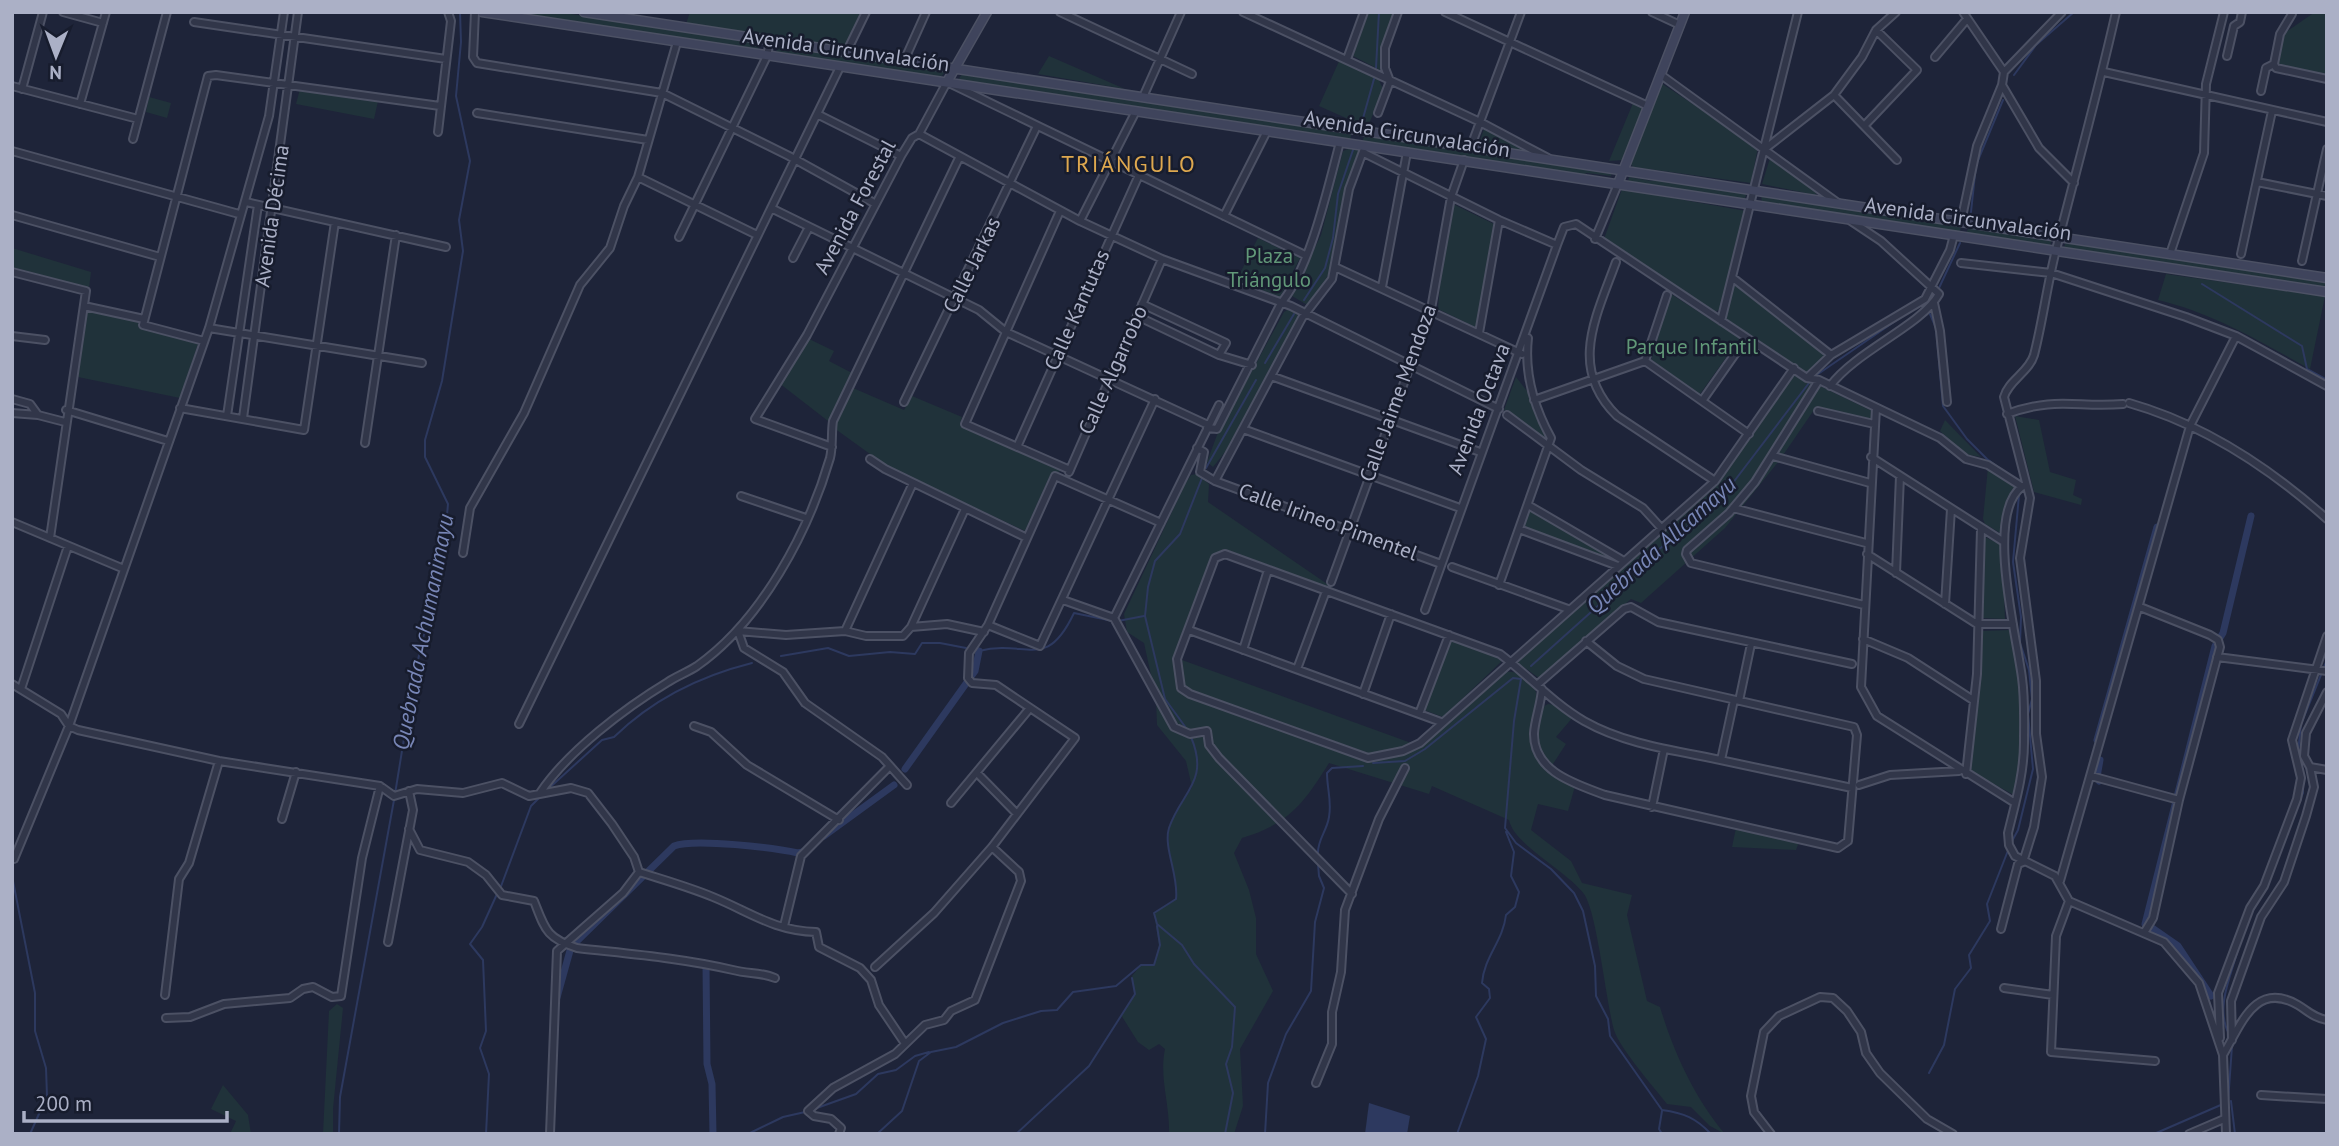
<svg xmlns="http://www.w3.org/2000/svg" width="2339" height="1146" font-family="'PT Sans',sans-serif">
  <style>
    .green { fill: #20323a }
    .water { fill: #2d395f }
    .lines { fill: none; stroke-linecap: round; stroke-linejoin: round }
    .stream { stroke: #2d395f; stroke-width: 2 }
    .canal { stroke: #2d395f; stroke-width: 7 }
    .street-casing { stroke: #4c5164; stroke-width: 10 }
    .secondary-casing { stroke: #4c5164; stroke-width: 11 }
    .street { stroke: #313649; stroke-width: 6 }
    .secondary { stroke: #3f445c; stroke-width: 8 }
    .labels { text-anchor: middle; stroke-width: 5; stroke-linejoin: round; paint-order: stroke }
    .street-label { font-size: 21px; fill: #abb0c6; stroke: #171c2d }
    .park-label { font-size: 21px; fill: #619878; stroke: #171c2d }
    .neighbourhood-label { font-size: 23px; letter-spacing: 2px; fill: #dea84f; stroke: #171c2d }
    .water-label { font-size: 23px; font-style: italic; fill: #7886b6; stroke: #171c2d }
  </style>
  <rect width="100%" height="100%" fill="#1e2439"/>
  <path class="green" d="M503,12H559L760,44L757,51Z
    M690,12H861L845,47L686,24Z
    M1369,12H1394L1382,49V71L1353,56Z
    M2315,12H2327V76L2278,66L2283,34Z
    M779,46L942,70L944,73L940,78L777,54L776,47Z
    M1049,56L1125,89L1038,74Z
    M1340,59L1379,80L1383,89L1369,124L1355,122L1319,106Z
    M962,74L1352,132L1350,140L958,80Z
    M1661,83L1758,147L1751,183L1633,167L1631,164Z
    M300,89L378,101L374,119L296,104Z
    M149,97L171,103L167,118L146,112Z
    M1633,103L1643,108L1624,160L1609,161Z
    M1484,129L1532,152L1479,143Z
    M1365,134L1612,172L1611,176L1587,173L1582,175L1362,142Z
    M1348,149L1359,150L1342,202L1330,272L1309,306L1292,296L1321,235L1343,151Z
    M1771,155L1817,192L1815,195L1762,184Z
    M1629,177L1652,181L1658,179L1747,193L1744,200L1628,182Z
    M1622,189L1746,211L1720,309L1715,312L1604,239Z
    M1761,195L1962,225L1959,233L1762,203Z
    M1453,204L1496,225L1477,328L1438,309L1443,249Z
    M1969,226L2052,238L2050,246L1966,234Z
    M1258,238L1300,258L1280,297L1236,281Z
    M2066,240L2327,281V288L2064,248Z
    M12,248L91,272L89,288L12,267Z
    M2166,274L2325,296L2310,369C2261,342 2213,313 2158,300Z
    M1735,284L1825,355L1808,374L1725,318Z
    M1671,294L1740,338L1700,394L1651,360Z
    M87,309L139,321L138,327L198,344L180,398L78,377Z
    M1289,309L1297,314L1298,321L1230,446L1213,467L1207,462L1217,435L1284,312Z
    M809,339L834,351L829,361L852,373L828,421L779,383Z
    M1795,374L1872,411L1871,420L1816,407L1779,461L1725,528L1641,603L1631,599L1539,678L1518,663L1522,654L1715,487Z
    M1516,377L1527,391L1548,440L1504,410Z
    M853,388L904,410L912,396L962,417L960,424L1064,469L1050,476L1025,531L888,467L834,428Z
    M2015,416L2039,420L2050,472L2076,480L2073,495L2082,499L2081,505L2034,492Z
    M1945,420L1981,457L1964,454L1940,431Z
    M1988,467L2017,488L2005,505L2002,534L1985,524L1983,519Z
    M1197,474L1209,484L1208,502L1336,590L1225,549L1212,556L1176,653L1174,662L1180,692L1368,761L1402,755L1422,746L1507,672C1515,671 1519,674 1526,679C1551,697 1525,725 1534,750C1541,770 1558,777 1575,786L1568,811L1538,804L1531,830L1571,861L1582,883L1632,895L1627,915L1647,1001L1660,1007C1674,1053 1694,1097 1725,1134L1710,1126L1691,1107L1667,1104C1654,1087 1620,1049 1614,1030C1606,1002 1597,912 1584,894C1566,870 1514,845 1509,820L1432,786L1429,794L1329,763C1304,803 1289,824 1242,838L1234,853L1249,890L1256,918V954L1273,991L1240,1049L1243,1106L1234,1134H1169C1170,1104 1159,1078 1165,1049L1159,1044L1149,1050L1138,1042L1121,1015L1135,994L1132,976L1141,965H1154L1159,945L1154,913L1176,899C1179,875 1166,855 1169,832C1170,819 1185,800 1192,787L1186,761L1157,725L1156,698L1144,643L1127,632L1124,614L1185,484L1191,475Z
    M1531,507L1617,562L1615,564L1523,527Z
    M1985,537L2002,545L2005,619L1981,618Z
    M2010,630C2021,684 2029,742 2014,795L1970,771L1980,631Z
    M1449,639L1500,658L1501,662L1443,717L1424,710Z
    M1182,660L1414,744L1401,750L1371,754L1189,690L1185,686Z
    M1548,704L1556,705L1574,716L1556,737L1566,744L1551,767L1536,742L1543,707Z
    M1736,828L1799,842L1796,850L1732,847Z
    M337,1004L343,1008L333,1109V1134H323L329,1011Z
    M223,1085L248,1115L251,1134H230L236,1121L211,1109Z"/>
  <path class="water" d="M1369,1103L1410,1116L1407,1134H1365Z"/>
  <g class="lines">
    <path class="stream" d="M1376,68L1379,12
      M2014,75L2036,45L2074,12
      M1360,129L1374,79
      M1971,212L1976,165L2003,100
      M2202,284L2302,346L2307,369L2327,380
      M1939,288L1960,243
      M1304,300L1325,268L1333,238L1338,194L1354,147
      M1918,307L1928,301
      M1930,314L1936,328L1943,406L1967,439L1987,459L2020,483
      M1265,363L1294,314
      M1818,374L1910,311
      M1206,468L1256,380
      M1118,621L1144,616
      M979,651C1028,639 1046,672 1074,613L1113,621
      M781,656L828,648L849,656L890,652L915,654L922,643H940L966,648
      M1531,666L1600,604L1617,582L1685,529L1729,488L1809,383
      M1189,732L1165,699L1145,616L1148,587L1155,561L1180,534L1202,478
      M1191,737C1210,782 1181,792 1169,828C1163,847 1179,876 1176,899L1154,913L1157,924L1182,945L1194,964L1235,1007L1232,1047L1226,1064L1233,1093L1225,1134
      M2298,752L2301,724L2327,660
      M1373,763L1405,761L1425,749L1513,678L1521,679L1514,721L1505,828L1516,843L1551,869L1574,893L1583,911L1595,966L1596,996L1608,1019L1610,1036L1662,1110C1684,1113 1696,1118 1711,1134
      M547,790L602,740L614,737C653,699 700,676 752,663
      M395,794L414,677L444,548L448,504L425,457V440L442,381L463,251L459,220L470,161L456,96L461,42L460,12
      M2295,813L2303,793L2302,771
      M2011,843L2018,830L2033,769L2028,714L2032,699L2029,670L2020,643L2021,617L2013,562L2019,495
      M1318,854C1317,840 1327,831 1329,817C1332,801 1327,789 1327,773L1332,768L1363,766
      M12,876L35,993V1031L46,1068L47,1096L30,1134
      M2269,881L2284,841
      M500,889L531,806L541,796
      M2229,1034C2214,1006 2233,972 2240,942
      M1929,1073L1944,1045L1955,989L1971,968L1969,955L1990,921L1987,904L2009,848
      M2231,1101L2235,1134
      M2228,1102L2232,1046
      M814,1109L856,1094L878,1074L896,1070L915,1056L929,1052
      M339,1134L340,1097L394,800
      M486,1134L489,1074L480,1048L486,1031L483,960L470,944L482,927L497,894
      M748,1134L783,1117L805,1112
      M877,1134L902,1111L919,1061L931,1052L956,1047L1003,1023L1041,1011L1057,1010L1073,992L1116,986L1141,965H1154L1160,945L1157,926
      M1016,1134L1089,1066L1135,994L1132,978
      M1265,1134L1268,1083L1286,1034L1311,991L1315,922L1324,888L1319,876L1318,864
      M1457,1134L1478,1076L1486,1039L1476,1017L1490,998L1489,989L1482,983C1484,957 1503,941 1506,915L1515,907L1519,892L1511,876L1514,852L1506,832
      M1662,1134L1659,1129L1662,1111
      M2154,1134L2223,1104"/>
    <path class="canal" d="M2097,740L2157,527
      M905,769L975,671L979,651
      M2099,781L2097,777L2100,760
      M824,836L894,785
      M2145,924L2215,646L2223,633L2251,516
      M2152,928L2178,946L2211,996
      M706,965L707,1064L712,1084L713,1134
      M556,1001L571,947L674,846C695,838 775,848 798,853L807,851"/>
    <g class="street-casing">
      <path id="street" d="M63,12L103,23
        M475,12L473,57L477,63L662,93L789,156L874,203
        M1060,12L1192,74
        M1243,12L1480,122L1548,158
        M1445,12L1648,106
        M1652,12L1680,25
        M1963,12L2004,72
        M194,22L446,59
        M846,53L866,12
        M2227,56L2234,26L2240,22L2242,12
        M1935,57L1967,19
        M1347,59L1364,12
        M904,61L926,12
        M2274,64L2276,68L2327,79
        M2104,72L2327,122
        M1661,75L1838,203
        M2002,85L2039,148L2074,183
        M12,86L138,119
        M22,89L43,12
        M2261,91L2266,68L2274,64L2280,34L2292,14
        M1834,95L1897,160
        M1143,97L1181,12
        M80,104L106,12
        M477,113L648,140
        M1378,113L1390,81L1385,68V48L1398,12
        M817,114L901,156
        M1865,125L1917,70L1876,30
        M438,132L451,21L448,12
        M919,134L1080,221L1162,259L1291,306L1499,409
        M133,139L167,12
        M1471,146L1521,12
        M1766,148L1834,95L1862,57L1876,30L1896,12
        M12,151L239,214
        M1364,153L1499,220L1557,245
        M638,177L757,235
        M2257,182L2327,196
        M246,202L446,247
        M771,208L979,310L1006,332L1208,425
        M1060,211L965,424L1070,470
        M12,215L160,257
        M1224,216L1267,131
        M1080,221L1136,111
        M1961,222L1977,146L2002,85L2004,72L2062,12
        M679,237L767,56L770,41
        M1595,239L1618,184
        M2170,254L2204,153L2206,84L2224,12
        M2241,254L2272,111
        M793,258L809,227
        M2302,261L2327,149
        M1616,262C1596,317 1568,368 1617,416L1715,481
        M1961,263L2051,273L2186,317L2236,336L2327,386
        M1335,267L1522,354
        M12,272L86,291L50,538
        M1733,278L1831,355
        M1382,287L1407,152
        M1667,295L1645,361L1749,434
        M1934,303L1940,331L1947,402
        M1142,304L1226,343L1219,355
        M84,306L144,319
        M1137,316L1219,355L1252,365
        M1721,321L1798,12
        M209,328L422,363
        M1479,333L1499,220
        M12,336L45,340
        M204,341L143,325L208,76L216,75L440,106
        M1794,368L1715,481L1420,743L1403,751L1368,758L1190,694L1181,688L1177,659L1215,558L1225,554L1500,654C1528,675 1553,703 1584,721C1621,742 1664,749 1706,757C1755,767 1803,778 1852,788
        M1271,376L1480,452
        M1807,378L1831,355L1925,299L1950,250L1954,235
        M1819,380L1755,482L1729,513L1687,550L1686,554L1691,563L1864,605
        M1830,386C1857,350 1921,326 1939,294L1881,241L1851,221
        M12,399L30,404L38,415L65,422
        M1534,400L1645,361
        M1702,401L1740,347
        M904,402L1037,126
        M2129,403C2203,424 2270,468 2327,519
        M180,408L304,430L335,222
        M1876,408L1861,687L1877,716L2015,803
        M66,410L168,441
        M1818,411L1874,424
        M12,413L38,415
        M2007,414C2056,396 2077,408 2123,404
        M1507,415L1581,470L1643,508L1662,529
        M227,416L258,205
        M243,418L298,12
        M1207,428L1217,429L1281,303C1310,269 1328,187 1340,142
        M1243,429L1460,508
        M365,443L396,235
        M832,447L755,419L807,335L901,156L912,138L919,134L947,82L1305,255
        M1017,447L1139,175
        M1197,448L1204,452L1200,472L1215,481L1441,564
        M1773,456L1870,483
        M1871,457L2004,542
        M870,459L885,469L1027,538
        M1069,472L1162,259
        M1215,481L1302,318L1332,279L1349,189L1365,146
        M2023,486C1984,512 2017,637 2022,678C2025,699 2024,722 2024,743C2024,774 2015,804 2008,833L2009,845L2015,856L2055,876L2069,901L2164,942L2199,983L2223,1055L2226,1134
        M741,496L806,518
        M1528,505L1624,561
        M1733,508L1866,543
        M12,522L124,569
        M1519,529L1618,566
        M463,553L470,508L524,413L580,285L610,248L624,206L638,177L677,42
        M1867,554L1977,624H2013
        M1452,567L1568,609
        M1896,573L1900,476
        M1331,582L1431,309L1451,197L1464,160
        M1499,585L1551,438C1534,407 1524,374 1528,338
        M1063,600L1114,618L1174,727L1190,734L1207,731L1209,745L1219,758L1352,894
        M1945,604L1951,509
        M2140,607L2210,635L2218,640L2220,647L2179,800L2153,918L2144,933
        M1425,610L1557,245L1564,227L1576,224L1807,378L1819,380L1940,438L1966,459L1988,465L2021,486
        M1114,618L1219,405
        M988,625L1040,646L1155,399
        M911,627L965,509
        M1189,630L1441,722
        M845,631L913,483
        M1863,639L1908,658L1973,700
        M1243,650L1268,570
        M2217,657L2327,671
        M1297,669L1326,591
        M12,684L61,714L69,726L78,730L219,761L380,786L394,796L417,789L463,793L502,783L529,796L571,788L588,793L612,824L634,857L639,872C664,880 689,887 713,897C750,912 774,931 816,932L819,947L860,968L871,980L879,1005L904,1042
        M1538,684L1624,609L1631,607L1658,622L1852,664
        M21,689L68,546
        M1542,689C1541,704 1535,719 1534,733C1533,772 1576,784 1605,795L1838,848L1848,841L1857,735L1854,727L1644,679L1617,666L1586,641
        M1363,694L1391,614
        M1739,701L1751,644
        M1419,714L1449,635
        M519,724L840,67
        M694,726L711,732L747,765L839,820
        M1721,760L1734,700
        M2310,767L2327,770
        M977,773L1017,814
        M1966,774L1977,674L1981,529
        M2091,776L2179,800
        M907,785L882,757L805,703L783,672L744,648L738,631L786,635L845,631L866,636H903L911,627L947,624L984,632
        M1859,785L1890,775L1959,771
        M540,793C568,751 625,708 668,682C677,676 688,672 697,666C761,621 808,533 830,458C833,446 831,433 833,421L959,158
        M951,803L1030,708
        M1652,807L1664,749
        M282,819L296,772
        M409,829L420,850L468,862L486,875L502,895L534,901C545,929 546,938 577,948C630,954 682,958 733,970C748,974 761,972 775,978
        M14,859L69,726L209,328L269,116L284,12
        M2060,881L2190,426L2236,336
        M2069,901L2056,936L2051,1052L2155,1061
        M784,926L801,856L890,766
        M2001,929L2018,864L2023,862L2034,827L2042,777L2036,734V681L2020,558L2030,498L2004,397C2008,381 2029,372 2034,355C2043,320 2047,285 2056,250C2076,171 2098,92 2116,12
        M388,942L413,810L409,791
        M875,967L934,913L992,847L1075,738L996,685L972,683L968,678L969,653L988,625L1055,476L1161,523
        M2004,988L2053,995
        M165,995L179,879L189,863L219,761
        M166,1018L190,1017L224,1004L290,998L303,989L313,987L332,997L341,996L362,858L380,786
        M2220,1038L2218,993L2250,908L2264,886L2297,799L2301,778L2292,740L2327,636
        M2232,1040L2231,1001L2261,917L2284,882L2306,816L2314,787L2310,767L2304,756L2306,733L2327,692
        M2223,1055C2241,1025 2255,980 2298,1005C2308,1011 2314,1018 2327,1020
        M1316,1083L1332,1044V1012L1341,972L1345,910L1379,819L1405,768
        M2261,1095L2327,1099
        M550,1134L557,951L623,893L639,872
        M839,1134L841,1128L831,1119L814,1116L808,1111L833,1088L895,1054L925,1025L944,1020L951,1011L975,1000L1021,881L1019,872L992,847
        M1771,1134L1754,1112L1751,1096L1764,1032L1779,1016L1820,997L1833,998L1847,1011L1861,1032L1866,1053L1880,1073L1927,1119L1953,1134
        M2189,1134L2224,1119"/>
    </g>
    <g class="secondary-casing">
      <path id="secondary" d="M482,12L2327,292
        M584,12L2327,278
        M947,82L987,12
        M1618,184L1685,12"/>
    </g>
    <use href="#street" class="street"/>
    <use href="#secondary" class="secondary"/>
  </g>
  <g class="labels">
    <g class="street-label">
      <text transform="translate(846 50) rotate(8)" y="7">Avenida Circunvalación</text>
      <text transform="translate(1407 134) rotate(9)" y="7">Avenida Circunvalación</text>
      <text transform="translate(855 207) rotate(-62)" y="7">Avenida Forestal</text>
      <text transform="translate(272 216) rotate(-82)" y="7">Avenida Décima</text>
      <text transform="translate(1968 219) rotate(8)" y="7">Avenida Circunvalación</text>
      <text transform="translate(972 265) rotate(-64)" y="7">Calle Jarkas</text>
      <text transform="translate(1077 310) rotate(-66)" y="7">Calle Kantutas</text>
      <text transform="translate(1113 370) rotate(-66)" y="7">Calle Algarrobo</text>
      <text transform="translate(1398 393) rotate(-70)" y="7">Calle Jaime Mendoza</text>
      <text transform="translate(1479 409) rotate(-69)" y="7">Avenida Octava</text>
      <text transform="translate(1328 522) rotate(20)" y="7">Calle Irineo Pimentel</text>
    </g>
    <g class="park-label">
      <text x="1269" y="263">Plaza<tspan x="1269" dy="24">Triángulo</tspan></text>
      <text x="1692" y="354">Parque Infantil</text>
    </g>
    <g class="neighbourhood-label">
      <text x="1129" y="172">TRIÁNGULO</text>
    </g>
    <g class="water-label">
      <text transform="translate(1661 545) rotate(-42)" y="8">Quebrada Allcamayu</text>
      <text transform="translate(423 632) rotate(-79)" y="8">Quebrada Achumanimayu</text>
    </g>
  </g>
  <rect width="2339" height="1146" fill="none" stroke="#abb0c6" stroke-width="28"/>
  <g transform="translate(56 56) rotate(181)" stroke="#171c2d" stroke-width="5" paint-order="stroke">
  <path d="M0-5L12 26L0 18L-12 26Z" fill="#abb0c6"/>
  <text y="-10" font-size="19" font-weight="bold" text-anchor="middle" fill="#abb0c6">N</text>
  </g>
  <path d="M24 1111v10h203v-10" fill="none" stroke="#abb0c6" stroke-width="3.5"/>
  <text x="35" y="1111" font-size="21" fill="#abb0c6" stroke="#171c2d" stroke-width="5" paint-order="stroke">200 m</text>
</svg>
